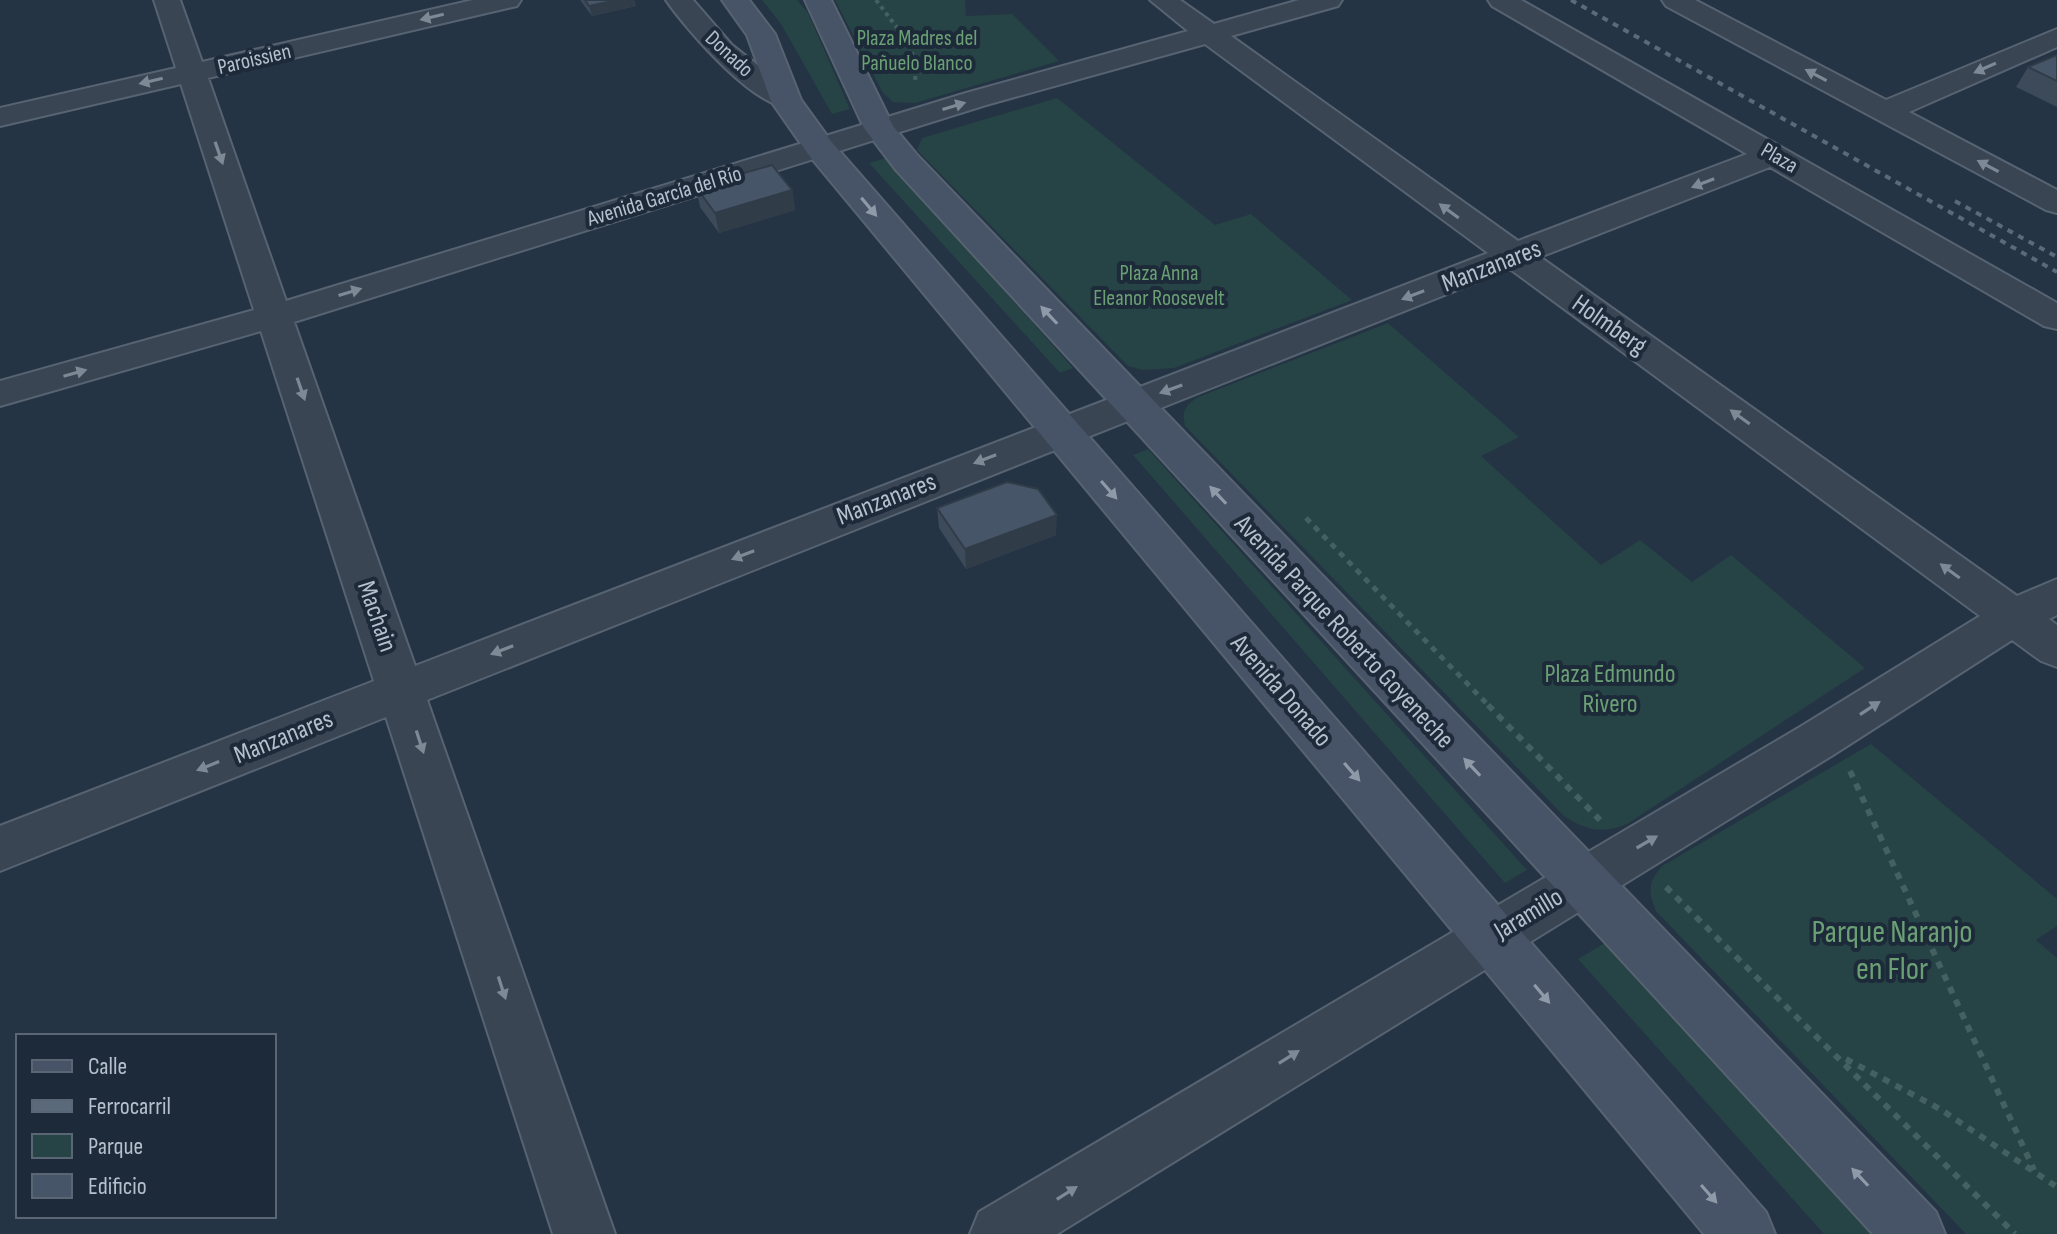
<svg xmlns="http://www.w3.org/2000/svg" width="2057" height="1234" font-family="'Sofia Sans Condensed',sans-serif">
  <style>
    .green { fill: #264345 }
    .lines { fill: none; stroke-linecap: round; stroke-linejoin: round }
    .street-casing { stroke: #576371; stroke-width: 4 }
    .secondary-casing { stroke: #576371; stroke-width: 4 }
    .path-far2 { stroke: #456061; stroke-width: 4; stroke-dasharray: 4 4; stroke-linecap: butt }
    .path-far1 { stroke: #456061; stroke-width: 5; stroke-dasharray: 6 6; stroke-linecap: butt }
    .path { stroke: #456061; stroke-width: 6; stroke-dasharray: 7 7; stroke-linecap: butt }
    .street { fill: #394553; fill-rule: evenodd }
    .secondary { fill: #475467; fill-rule: evenodd }
    .rail { stroke: #5b6a7b; stroke-width: 4; stroke-dasharray: 6 6; stroke-linecap: butt }
    .wall { fill: #3c4a59 }
    .shaded-wall { fill: #313c49 }
    .building { fill: #465668; stroke: #313c49; stroke-width: 2 }
    .oneway { fill: #7e8996 }
    .oneway2 { fill: #8f9aa9 }
    .labels { text-anchor: middle; stroke-width: 8; stroke-linejoin: round; paint-order: stroke }
    .far-park-label { font-size: 22px; fill: #6ba075; stroke: #1d2a39 }
    .far-street-label { font-size: 22px; fill: #b6c0cd; stroke: #1d2a39 }
    .street-label { font-size: 26px; fill: #b6c0cd; stroke: #1d2a39 }
    .park-label { font-size: 26px; fill: #6ba075; stroke: #1d2a39 }
    .near-park-label { font-size: 32px; fill: #6ba075; stroke: #1d2a39 }
  </style>
  <rect width="100%" height="100%" fill="#243444"/>
  <path class="green" d="M762,0H797L808,13L850,109L832,114L781,24Z
    M835,0H965L966,16L1012,14L1059,61L915,103L893,102L883,93Z
    M1057,98L1215,225L1251,214L1352,300L1174,368L1143,370L1128,366L917,150L922,138Z
    M886,158L1073,368L1060,373L869,163Z
    M1388,323L1519,437L1481,456L1601,565L1640,540L1692,582L1731,555L1865,668L1627,824C1602,834 1587,831 1564,816L1185,426C1182,412 1184,407 1196,398Z
    M1148,449L1527,870L1505,883L1133,455Z
    M1871,744L2057,899V926L2036,940L2057,958V1234H1966L1656,911C1648,891 1648,882 1662,866Z
    M1608,941L1875,1234H1824L1578,959Z"/>
  <g class="lines">
    <g class="street-casing">
      <path id="street" d="M154,0H180L202,62L473,0H521L517,6L508,8L208,78L286,301L966,93L1188,31L1150,0H1180L1214,24L1299,0H1342L1338,6L1231,36L1518,241L1747,154L1492,6L1488,0H1521L2057,303V329L2044,326L1770,167L1540,257L2017,596L2057,579V615L2049,619L2057,625V667L2041,661L2012,640L1833,755L1057,1234H970L979,1212L1800,727L1980,616L1510,269L427,700L615,1234H553L386,717L0,871V826L374,681L261,331L0,406V381L254,310L181,84L0,126V108L176,68ZM1205,44L1488,253L415,666L294,322L986,105Z
        M666,0H693L732,45L796,95L801,101L796,107C760,116 686,29 666,0Z
        M1662,0H1695L1886,100L2057,29V47L1909,112L2057,190V213L2046,210L1666,6Z"/>
    </g>
    <g class="secondary-casing">
      <path id="secondary" d="M722,0H749L775,34L801,100L830,140L1766,1212L1775,1234H1704L808,154L771,101L747,35Z
        M805,0H831L893,126L918,156L1936,1212L1945,1234H1873L896,170L864,128Z"/>
    </g>
    <path class="path-far2" d="M876,0L911,46L916,83"/>
    <path class="path-far1" d="M1306,518L1490,707"/>
    <path class="path" d="M1488,705L1600,820
      M1850,771L2034,1170
      M1666,887L2015,1234
      M1846,1059L1940,1109L2057,1187"/>
    <use href="#street" class="street"/>
    <use href="#secondary" class="secondary"/>
    <path class="rail" d="M1571,0L2057,272
      M1955,201L2057,257"/>
  </g>
  <path class="wall" d="M580,0H634L636,6L592,16Z
    M2057,55V107L2016,87L2028,67Z
    M696,187L792,190L795,210L719,233L700,207Z
    M937,508L1056,535L966,569L939,528Z"/>
  <path class="shaded-wall" d="M617,0H634L636,6L592,16L589,6Z
    M792,190L795,210L719,233L715,213Z
    M1057,515L1056,535L966,569L965,549Z"/>
  <path class="building" d="M585,0H617L589,6Z
    M2057,55V81L2028,67Z
    M772,165L792,190L715,213L696,187Z
    M1007,482L1038,489L1057,515L965,549L937,508Z"/>
  <defs><path id="oneway-solid" d="M-6-.8H1V-3.2L6.5 0L1 3.2V.8H-6Z" transform="scale(2)"/></defs>
  <g class="oneway">
    <use href="#oneway-solid" transform="translate(432 17) rotate(167)"/>
    <use href="#oneway-solid" transform="translate(1985 68) rotate(156)"/>
    <use href="#oneway-solid" transform="translate(1816 75) rotate(-152)"/>
    <use href="#oneway-solid" transform="translate(151 81) rotate(167)"/>
    <use href="#oneway-solid" transform="translate(954 106) rotate(-17)"/>
    <use href="#oneway-solid" transform="translate(219 153) rotate(71)"/>
    <use href="#oneway-solid" transform="translate(1988 166) rotate(-152)"/>
    <use href="#oneway-solid" transform="translate(1703 183) rotate(159)"/>
    <use href="#oneway-solid" transform="translate(1449 211) rotate(-144)"/>
    <use href="#oneway-solid" transform="translate(350 292) rotate(-17)"/>
    <use href="#oneway-solid" transform="translate(1413 295) rotate(159)"/>
    <use href="#oneway-solid" transform="translate(75 373) rotate(-16)"/>
    <use href="#oneway-solid" transform="translate(301 389) rotate(71)"/>
    <use href="#oneway-solid" transform="translate(1171 389) rotate(160)"/>
    <use href="#oneway-solid" transform="translate(1740 417) rotate(-144)"/>
    <use href="#oneway-solid" transform="translate(985 459) rotate(159)"/>
    <use href="#oneway-solid" transform="translate(743 555) rotate(159)"/>
    <use href="#oneway-solid" transform="translate(1950 571) rotate(-144)"/>
    <use href="#oneway-solid" transform="translate(502 650) rotate(159)"/>
    <use href="#oneway-solid" transform="translate(1870 708) rotate(-33)"/>
    <use href="#oneway-solid" transform="translate(420 742) rotate(72)"/>
    <use href="#oneway-solid" transform="translate(208 766) rotate(158)"/>
    <use href="#oneway-solid" transform="translate(1647 842) rotate(-30)"/>
    <use href="#oneway-solid" transform="translate(502 988) rotate(72)"/>
    <use href="#oneway-solid" transform="translate(1289 1057) rotate(-32)"/>
    <use href="#oneway-solid" transform="translate(1067 1193) rotate(-32)"/>
  </g>
  <g class="oneway2">
    <use href="#oneway-solid" transform="translate(869 207) rotate(50)"/>
    <use href="#oneway-solid" transform="translate(1049 315) rotate(-133)"/>
    <use href="#oneway-solid" transform="translate(1109 490) rotate(49)"/>
    <use href="#oneway-solid" transform="translate(1218 495) rotate(-133)"/>
    <use href="#oneway-solid" transform="translate(1472 767) rotate(-133)"/>
    <use href="#oneway-solid" transform="translate(1352 772) rotate(49)"/>
    <use href="#oneway-solid" transform="translate(1542 994) rotate(50)"/>
    <use href="#oneway-solid" transform="translate(1860 1177) rotate(-133)"/>
    <use href="#oneway-solid" transform="translate(1709 1194) rotate(49)"/>
  </g>
  <g class="labels">
    <g class="far-park-label">
      <text x="917" y="45">Plaza Madres del<tspan x="917" dy="25">Pañuelo Blanco</tspan></text>
      <text x="1159" y="280">Plaza Anna<tspan x="1159" dy="25">Eleanor Roosevelt</tspan></text>
    </g>
    <g class="far-street-label">
      <text transform="translate(730 53) rotate(43)" y="8">Donado</text>
      <text transform="translate(254 58) rotate(-13)" y="8">Paroissien</text>
      <text transform="translate(1780 157) rotate(30)" y="8">Plaza</text>
      <text transform="translate(664 195) rotate(-17)" y="8">Avenida García del Río</text>
    </g>
    <g class="street-label">
      <text transform="translate(1491 265) rotate(-21)" y="9">Manzanares</text>
      <text transform="translate(1610 324) rotate(35)" y="9">Holmberg</text>
      <text transform="translate(886 498) rotate(-21)" y="9">Manzanares</text>
      <text transform="translate(378 616) rotate(71)" y="9">Machain</text>
      <text transform="translate(1345 631) rotate(47)" y="9">Avenida Parque Roberto Goyeneche</text>
      <text transform="translate(1282 690) rotate(49)" y="9">Avenida Donado</text>
      <text transform="translate(283 736) rotate(-22)" y="9">Manzanares</text>
      <text transform="translate(1528 913) rotate(-31)" y="9">Jaramillo</text>
    </g>
    <g class="park-label">
      <text x="1610" y="682">Plaza Edmundo<tspan x="1610" dy="30">Rivero</tspan></text>
    </g>
    <g class="near-park-label">
      <text x="1892" y="942">Parque Naranjo<tspan x="1892" dy="37">en Flor</tspan></text>
    </g>
  </g>
  <rect x="16" y="1034" width="260" height="184" fill="#1d2a39" stroke="#5a6674" stroke-width="2"/>
  <rect x="32" y="1060" width="40" height="12" fill="#475467" stroke="#5a6674" stroke-width="2"/>
  <text x="88" y="1074" font-size="24" fill="#b6c0cd">Calle</text>
  <rect x="32" y="1100" width="40" height="12" fill="#5b6a7b" stroke="#5a6674" stroke-width="2"/>
  <text x="88" y="1114" font-size="24" fill="#b6c0cd">Ferrocarril</text>
  <rect x="32" y="1134" width="40" height="24" fill="#264345" stroke="#5a6674" stroke-width="2"/>
  <text x="88" y="1154" font-size="24" fill="#b6c0cd">Parque</text>
  <rect x="32" y="1174" width="40" height="24" fill="#465668" stroke="#5a6674" stroke-width="2"/>
  <text x="88" y="1194" font-size="24" fill="#b6c0cd">Edificio</text>
</svg>
